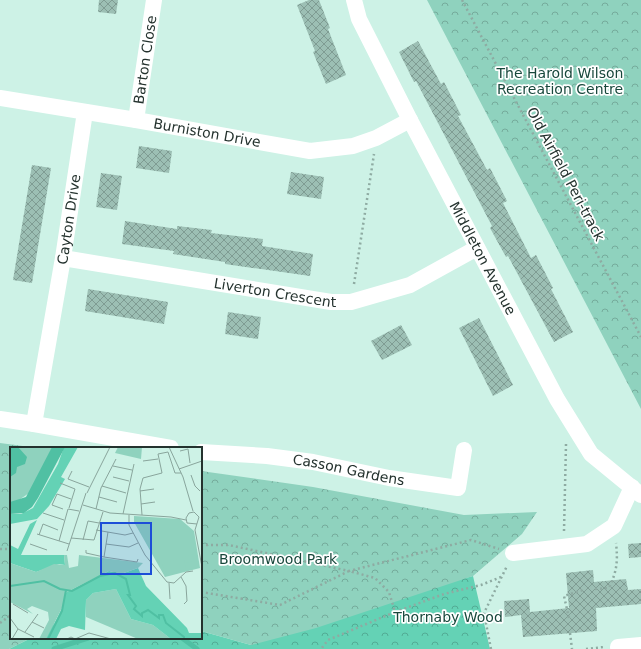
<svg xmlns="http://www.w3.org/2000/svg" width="641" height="649" font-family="'DejaVu Sans',sans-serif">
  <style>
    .forest { fill: url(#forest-crowns) }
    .park { fill: url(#park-crowns) }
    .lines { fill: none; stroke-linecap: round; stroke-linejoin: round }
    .stream { stroke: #50c0a3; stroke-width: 5 }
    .building { fill: url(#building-cross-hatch) }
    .path { stroke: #8eaba2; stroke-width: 2.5; stroke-dasharray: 2 3; stroke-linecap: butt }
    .street { stroke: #fff; stroke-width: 16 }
    .labels { text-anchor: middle; stroke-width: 3.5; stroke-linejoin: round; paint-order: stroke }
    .street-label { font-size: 14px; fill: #24322e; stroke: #fff }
    .park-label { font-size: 14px; fill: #18483c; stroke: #fff }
    .inset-river { fill: none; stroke: #50c0a3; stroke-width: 2 }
    .inset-road { fill: none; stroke: #89a59c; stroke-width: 1 }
    .view { fill: #1d4ed8; fill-opacity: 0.15; stroke: #1d4ed8; stroke-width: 2 }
    .inset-edge { fill: none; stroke: #24322e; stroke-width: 2 }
  </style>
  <defs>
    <pattern id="forest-crowns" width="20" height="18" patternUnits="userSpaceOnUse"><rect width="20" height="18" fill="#64d2b5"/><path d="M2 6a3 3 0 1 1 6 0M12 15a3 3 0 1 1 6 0" fill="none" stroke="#52ab94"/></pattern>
    <pattern id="park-crowns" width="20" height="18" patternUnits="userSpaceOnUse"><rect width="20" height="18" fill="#8fd2be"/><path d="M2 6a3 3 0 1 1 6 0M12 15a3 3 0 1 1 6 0" fill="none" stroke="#75ab9b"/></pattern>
    <pattern id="building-cross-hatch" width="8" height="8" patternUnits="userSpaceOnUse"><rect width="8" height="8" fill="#9cbfb4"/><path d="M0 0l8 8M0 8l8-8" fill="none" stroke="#7f9c93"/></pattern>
  </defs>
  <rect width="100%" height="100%" fill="#cdf2e6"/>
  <path class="forest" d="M473,576L490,649H9L31,638H201V631L251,645L320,615Z"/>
  <path class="park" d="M427,0H641V409Z
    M0,443L38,448H11V638H31L9,649H0Z
    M201,471L313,487L464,515L537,512L522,534L473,576L316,628L251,645L201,631Z"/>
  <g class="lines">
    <path class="stream" d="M182,638L197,649
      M54,649L88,638"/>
  </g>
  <path class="building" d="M99,0H118L116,14L98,12Z
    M309,0H319L330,28L328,29L346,75L326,84L313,52L315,51L297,5Z
    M418,41L441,84L444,82L461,115L458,116L487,170L490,168L507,201L503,203L531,258L536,255L553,288L551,289L573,332L554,342L508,256L506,257L490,228L492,226L416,81L414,82L399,52Z
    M139,146L172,151L169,173L136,168Z
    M32,165L51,168L32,283L13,280Z
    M291,172L324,177L321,199L287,194Z
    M101,173L122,176L117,210L96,207Z
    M125,221L177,229V226L212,230L211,233L263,239L262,246L313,254L310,276L225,264V262L173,254L174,251L122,244Z
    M88,289L168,302L164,324L85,311Z
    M228,312L261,317L258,339L225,334Z
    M479,318L513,385L493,396L459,328Z
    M401,325L412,345L382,360L371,341Z
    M641,543V557L629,558L628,544Z
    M593,570L594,582L626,579L628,590L641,589V604L596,608L597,631L523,637L521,615L505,617L504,601L529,599L530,612L569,608L566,573Z"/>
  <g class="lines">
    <path class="path" d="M462,0L641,337
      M354,284L374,154
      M564,531L566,444
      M201,545H229L349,571L471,540L499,549
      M0,549H11
      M595,589L609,588C617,571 618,561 616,543
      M201,592L280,605L349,571L375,578L389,592L395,612L328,640L321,649
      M395,612L444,594L481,585L501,577
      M569,618L564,596L583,590
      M0,623L11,615
      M570,633L572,649
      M491,649L484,613L507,566
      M586,649L604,647"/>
    <g class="street">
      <path id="s1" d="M354,0L359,19L410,120L557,399L591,454L641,495"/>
      <path id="s2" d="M0,98L136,120L310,151L353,146L376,138L410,120"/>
      <path id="s3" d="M136,120L154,0"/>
      <path id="s4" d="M63,258L331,302H351L410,285L477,248"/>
      <path id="s5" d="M0,419L34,424L63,258L85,112"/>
      <path d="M34,424L171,448"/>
      <path id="s6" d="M201,452L267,456L313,462L389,478L458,488L464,450"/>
      <path d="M513,553L587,544L614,526L632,487"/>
      <path d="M618,647L641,645"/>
    </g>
  </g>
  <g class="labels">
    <g class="street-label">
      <text dy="5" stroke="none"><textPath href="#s3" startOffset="61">Barton Close</textPath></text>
      <text dy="5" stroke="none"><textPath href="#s2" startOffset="210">Burniston Drive</textPath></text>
      <text transform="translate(566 174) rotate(62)" y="5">Old Airfield Peri-track</text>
      <text dy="5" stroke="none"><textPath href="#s5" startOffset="242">Cayton Drive</textPath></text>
      <text dy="5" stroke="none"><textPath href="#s1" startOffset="289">Middleton Avenue</textPath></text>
      <text dy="5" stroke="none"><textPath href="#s4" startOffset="215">Liverton Crescent</textPath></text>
      <text dy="5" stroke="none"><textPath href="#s6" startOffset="149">Casson Gardens</textPath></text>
    </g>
    <g class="park-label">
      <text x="560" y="78">The Harold Wilson<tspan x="560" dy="16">Recreation Centre</tspan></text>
      <text x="278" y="564">Broomwood Park</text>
      <text x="448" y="622">Thornaby Wood</text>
    </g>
  </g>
  <g transform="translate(10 447)">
    <rect width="192" height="192" fill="#cdf2e6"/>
    <path d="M106,142L121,172L143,178L161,192H128L76,170V153L83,146Z" fill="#8fd2be"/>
    <path d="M54,0H68L51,30L55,32L39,59L27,72L0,77V67H11L23,61L48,17ZM27,73L11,108H54L55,118L49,117L26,125L0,116V98L8,102L20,77ZM128,121L136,139L177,181L179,186H192V192H161L143,178L121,172L106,142L83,146L76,153L75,183L59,179L51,182L46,192H33L42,167L39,161L15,157L0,147V140L27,136L55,144L43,179L53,159L55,146L99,124L111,127Z" fill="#64d2b5"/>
    <path d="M0,0L42,1L19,46L6,55H0ZM124,69L170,72L184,84L190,121L155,130L124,75ZM54,108H57L59,121L68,119L69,108L133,116L128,121L111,127L99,124L55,146L53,159L36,192H29L39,173L38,165L22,159L17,162L23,167L0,155V116L26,125L44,117L55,118Z" fill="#8fd2be"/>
    <path d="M108,0H132L131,12L105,6ZM182,107L184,114L175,116L174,113L176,122L157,128L152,117Z" fill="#8fd2be"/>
    <path d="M0,0H8L17,10L15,17L7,20L6,26L0,30ZM42,0H55L28,51L22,60L14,66L0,67V55L16,50Z" fill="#50c0a3"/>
    <path class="inset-river" d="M0,139L34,134L50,142L62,144L90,129L105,126L116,132L120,148H118L126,159L124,162L132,169V166L138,163L149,171V168H153L156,176L174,190V192M38,192L52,164L56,143"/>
    <path class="inset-road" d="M159,0L173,30L183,64M170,4L178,2L180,16M133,14L148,12M103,19L122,23M169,22L192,14M62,24L58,32L79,40M181,28L185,39L190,44M103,30L119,34M50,36L65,42L59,61M92,39L116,46M130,44L144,42M77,46L100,0M89,50L107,55M131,57L145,55M73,58L100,66L161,70L176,73M53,62L42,58L47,47L61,52M86,62L91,41L106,12M33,66L54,73M113,67L124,17M119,68V78L135,108L157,135L164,136L176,125L183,124M132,68L130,42L133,31L152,26L148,7L158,5L165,26H171M187,77L177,76L176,71L179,66L184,65L189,70L185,83L192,120M86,83L115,88L123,86M27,87L59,97M29,88L33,77L48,83M61,91L84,93L93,65M73,93L78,74L89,76M49,94L58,62L69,64M20,97L37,103M96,97L119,100L128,96M76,103V106L94,110L98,85M57,104L76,46M94,110L127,115L128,112M171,130L176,139L177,154L174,157M159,136L160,152M3,157L18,166M0,171L8,182L2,192M22,175L34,181M8,182L24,190M15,185L28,167M57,192L61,190L65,192L79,186L101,192"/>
    <path class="view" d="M91,76H141V127H91Z"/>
    <rect width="192" height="192" class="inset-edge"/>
  </g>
</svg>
